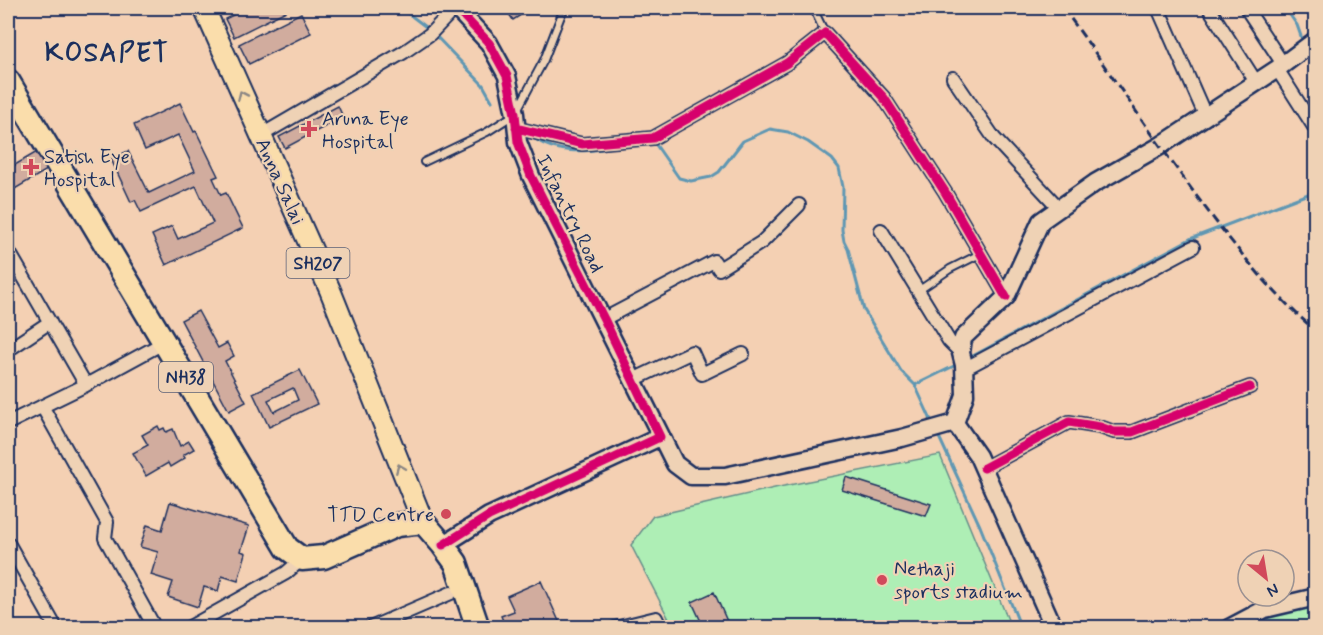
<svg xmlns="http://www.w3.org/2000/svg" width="1323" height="635" font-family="Mynerve,sans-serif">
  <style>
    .green { fill: #aeeeb5; stroke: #648e8a; stroke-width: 1.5 }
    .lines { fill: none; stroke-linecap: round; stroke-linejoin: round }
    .stream { stroke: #5f97b3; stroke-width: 3 }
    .building { fill: #d1ac9e; stroke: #1b2f5e; stroke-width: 1.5; fill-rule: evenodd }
    .lane-casing { stroke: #1b2f5e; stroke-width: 10 }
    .street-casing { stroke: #1b2f5e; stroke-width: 16 }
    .secondary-casing { stroke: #1b2f5e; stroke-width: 21 }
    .primary-casing { stroke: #1b2f5e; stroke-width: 24 }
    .highway-casing { stroke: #1b2f5e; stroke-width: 27 }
    .lane { stroke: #efd2b5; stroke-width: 6 }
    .street { stroke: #efd2b5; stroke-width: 12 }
    .secondary { stroke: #efd2b5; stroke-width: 16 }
    .primary { stroke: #faddab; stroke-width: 20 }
    .highway { stroke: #faddab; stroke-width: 22 }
    .rail { stroke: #1b2f5e; stroke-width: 3; stroke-dasharray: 9 4.5; stroke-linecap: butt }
    .cycleway-casing { stroke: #efd2b5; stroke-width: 13 }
    .cycleway { stroke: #d6006c; stroke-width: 9 }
    .oneway { stroke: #8a8684 }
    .poi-dot { fill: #d1495b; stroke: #efd2b5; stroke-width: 2 }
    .labels { text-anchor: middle; stroke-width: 4.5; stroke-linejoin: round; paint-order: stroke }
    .shield { fill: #efd2b5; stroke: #5b6078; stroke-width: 1.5 }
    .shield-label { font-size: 18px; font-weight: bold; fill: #1b2f5e }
    .poi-label { font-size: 20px; fill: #1b2f5e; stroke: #efd2b5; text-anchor: start }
    .street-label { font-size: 20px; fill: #1b2f5e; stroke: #efd2b5 }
    .district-label { font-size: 26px; font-weight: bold; letter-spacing: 1.5px; fill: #1b2f5e; stroke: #efd2b5 }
  </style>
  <rect width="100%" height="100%" fill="#f4d0b3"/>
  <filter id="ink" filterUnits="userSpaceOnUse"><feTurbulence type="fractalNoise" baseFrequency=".0167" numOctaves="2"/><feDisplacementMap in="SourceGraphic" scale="12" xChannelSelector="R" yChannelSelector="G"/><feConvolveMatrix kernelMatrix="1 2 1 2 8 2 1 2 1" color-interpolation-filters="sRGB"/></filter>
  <g filter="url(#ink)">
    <path class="green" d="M940,455L1011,627H673L631,545L653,516L779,487Z
      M1315,605V627L1248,628L1268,617Z"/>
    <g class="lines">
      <path class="stream" d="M401,8L430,30
        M1285,8L1297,25L1303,42
        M435,35L483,85L492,101
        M535,139C558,154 583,152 609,148
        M654,142L679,178L691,181L711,177L719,172L743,141L770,129L788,132L808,142L832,159L839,168L843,187L842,230L844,241L848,249L864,310L901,371L915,385L958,364
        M969,358L1190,239L1316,191
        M915,385L931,420
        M939,437L980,526L1021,628"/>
    </g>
    <path class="building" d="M247,8H292L234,37L225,19Z
      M505,8H532L513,20Z
      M301,13L311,33L249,64L239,44Z
      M180,103L194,132L196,131L218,176L213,178L221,195L226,193L243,228L166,265L152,235L172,226L178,239L213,223L196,186L141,212L135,200L131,202L111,159L128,151L149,193L195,171L178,135L145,150L134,125Z
      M338,106L343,117L285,148L279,137Z
      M37,152L47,170L8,193V169Z
      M198,311L218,348L227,343L234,356L225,361L246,402L229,411L181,320Z
      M300,370L317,404L269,427L253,393ZM293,388L298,400L274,412L268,400Z
      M158,426L160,430L164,428L166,432L173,429L180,446L189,441L194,449L183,455L185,458L170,467L168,463L146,476L133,453L148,445L142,435Z
      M846,477L931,504L926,516L842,490Z
      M170,502L249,526L241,551L246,553L238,581L222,576L218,591L204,587L198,607L168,597L173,582L151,575L158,552L140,547L147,525L162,530Z
      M541,581L562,628H506L501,616L514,611L507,596Z
      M714,592L730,628H704L692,602Z"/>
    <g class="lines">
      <g class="lane-casing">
        <path id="lane" d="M813,8L825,33
          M424,162L487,132L515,114L544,60L564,8
          M918,291L950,269L980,254"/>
      </g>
      <g class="street-casing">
        <path id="street" d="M1158,8L1205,115
          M1209,8L1256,82
          M1246,8L1283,64
          M1277,69L1316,130
          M953,78L994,138L1059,208
          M516,128L582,144L653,138L787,63L825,33L884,98L945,192L1006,297
          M260,136L404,52L430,34L455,8
          M881,230L949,341L961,353
          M8,250L86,385
          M604,319L714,261L719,269L762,242L799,205
          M8,350L50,322
          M964,369L1193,247
          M633,380L692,352L702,374L743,354
          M42,406L107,522L105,538L155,628
          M8,423L86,385L165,342
          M984,468L1069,422L1100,427L1114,432H1132L1250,387
          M8,543L56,628
          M188,628L286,573L302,559
          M370,628L451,593
          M615,628L656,618L661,628"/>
      </g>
      <g class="secondary-casing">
        <path id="secondary" d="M456,8L489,43L507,76L515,114L518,142L531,176L675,464L691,476H725L902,438L955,423L978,456L1054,628
          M955,423L965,395L964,365L961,353L963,338L1006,297L1041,221L1095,183L1160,146L1277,69L1316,40
          M443,545L489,516L660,437
          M1229,628L1265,609L1316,597"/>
      </g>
      <g class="primary-casing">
        <path id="primary" d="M204,8L330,290L423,522"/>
      </g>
      <g class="highway-casing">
        <path id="highway" d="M8,81L287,548L302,559L324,557L397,525L423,522
          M423,522L443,545L456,563L478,628"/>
      </g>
      <use href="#lane" class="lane"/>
      <use href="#street" class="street"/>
      <use href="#secondary" class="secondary"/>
      <use href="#primary" class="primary"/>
      <use href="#highway" class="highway"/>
      <path class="rail" d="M1063,8C1115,79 1163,153 1217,223C1247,261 1278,299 1316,331"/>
      <g class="cycleway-casing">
        <path id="cycleway" d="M516,128L582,144L653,138L787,63L825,33L884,98L945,192L1006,297
          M984,468L1069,422L1100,427L1114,432H1132L1250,387
          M443,545L489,516L660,437L604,319L531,176L518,142L515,114L507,76L489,43L456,8"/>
      </g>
      <use href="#cycleway" class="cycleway"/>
    </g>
    <defs><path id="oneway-chevron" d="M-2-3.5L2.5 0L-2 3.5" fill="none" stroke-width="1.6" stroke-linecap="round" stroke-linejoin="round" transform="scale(1.5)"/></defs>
    <g class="oneway">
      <use href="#oneway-chevron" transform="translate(242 95) rotate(-114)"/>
      <use href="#oneway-chevron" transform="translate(400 468) rotate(-112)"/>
    </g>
  </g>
  <g class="poi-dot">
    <path d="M306 120h6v6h6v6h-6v6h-6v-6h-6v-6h6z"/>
    <path d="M28 158h6v6h6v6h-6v6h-6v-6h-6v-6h6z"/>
    <circle cx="446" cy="514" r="6"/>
    <circle cx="882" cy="580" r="6"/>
  </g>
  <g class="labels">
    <g class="shield">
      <rect x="286.5" y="248" width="63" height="30" rx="4.5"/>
      <rect x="159" y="362" width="54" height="30" rx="4.5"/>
    </g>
    <g class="shield-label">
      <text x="318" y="269">SH207</text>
      <text x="186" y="383">NH38</text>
    </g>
    <g class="poi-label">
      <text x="322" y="125">Aruna Eye<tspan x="322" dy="23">Hospital</tspan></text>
      <text x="44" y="163">Satish Eye<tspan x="44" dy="23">Hospital</tspan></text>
      <text x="434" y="521" text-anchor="end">TTD Centre</text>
      <text x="894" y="575">Nethaji<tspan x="894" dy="23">sports stadium</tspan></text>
    </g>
    <g class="street-label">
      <text transform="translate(281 181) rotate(66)" y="7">Anna Salai</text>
      <text transform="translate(571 213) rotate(64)" y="7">Infantry Road</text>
    </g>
    <g class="district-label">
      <text x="107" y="61">KOSAPET</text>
    </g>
  </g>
  <rect width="1323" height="635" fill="none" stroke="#efd2b5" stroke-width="30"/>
  <rect x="15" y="15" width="1293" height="605" fill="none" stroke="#1b2f5e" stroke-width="2" filter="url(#ink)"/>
  <g transform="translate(1266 578) rotate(150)"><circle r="28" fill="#efd2b5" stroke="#9a9192" stroke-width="1.5"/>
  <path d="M0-4.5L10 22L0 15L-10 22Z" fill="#d1495b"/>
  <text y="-9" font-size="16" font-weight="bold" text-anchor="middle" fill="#1b2f5e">N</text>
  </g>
</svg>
